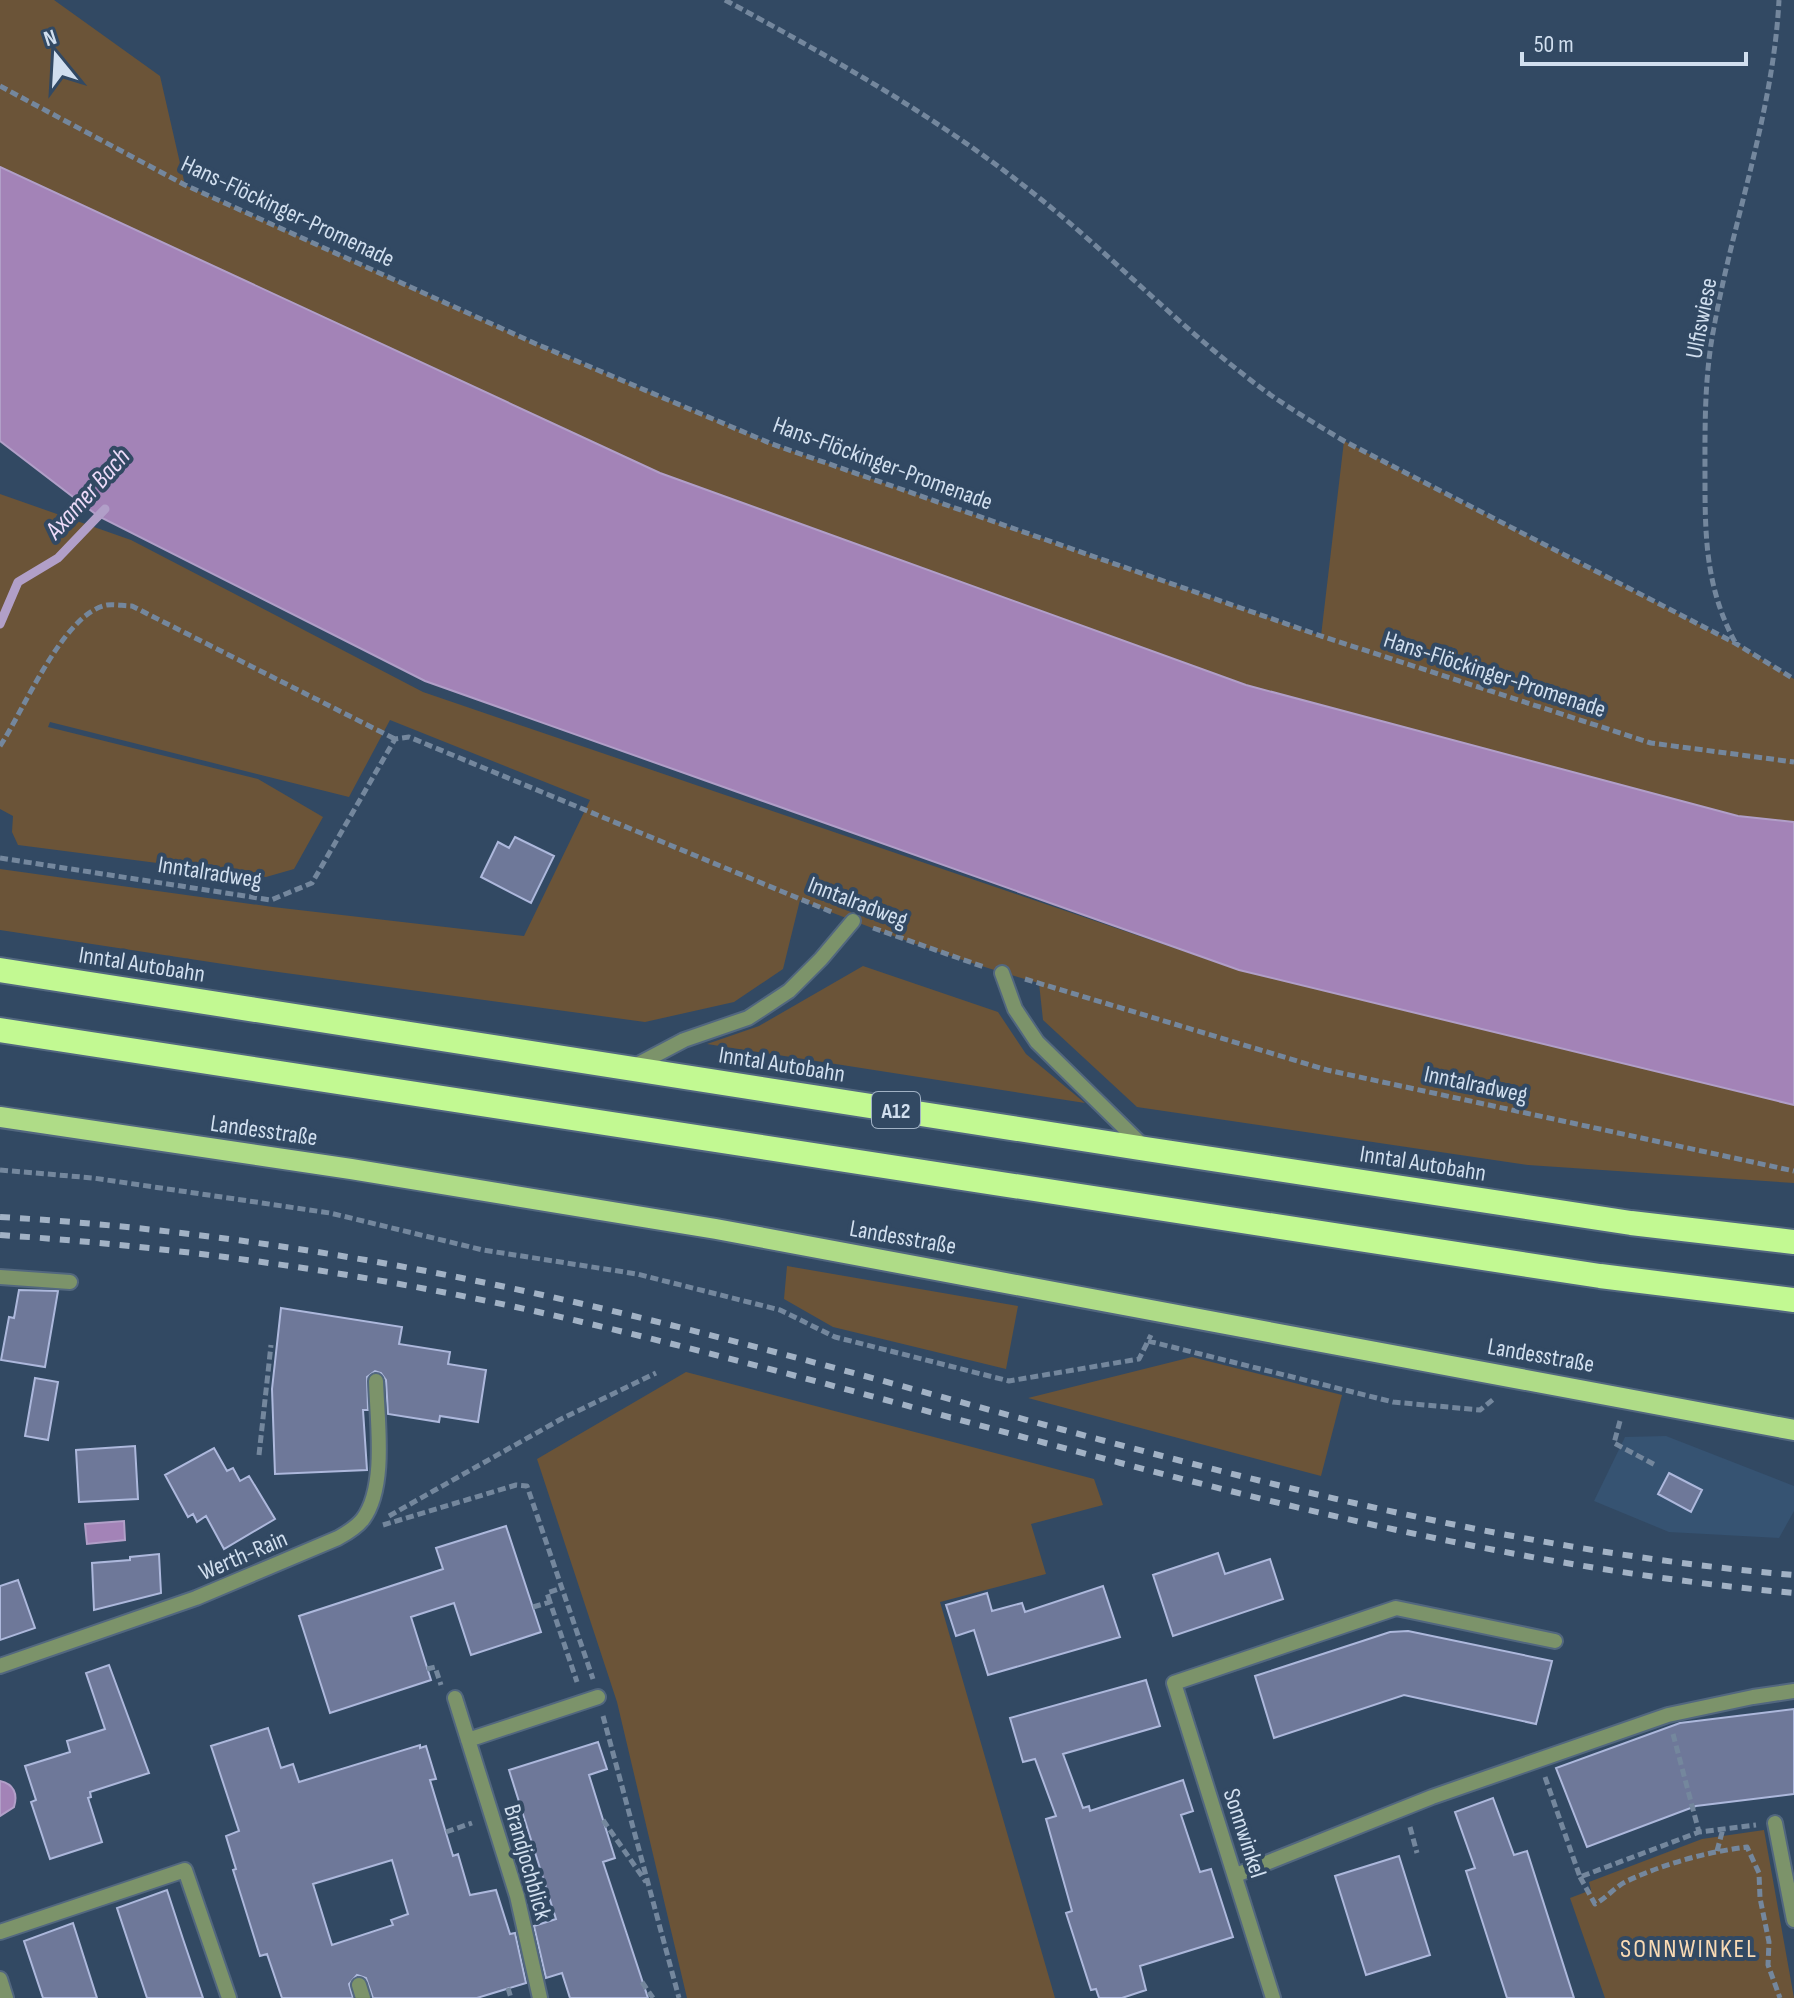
<svg xmlns="http://www.w3.org/2000/svg" width="1794" height="1998" font-family="'Sofia Sans Condensed',sans-serif">
  <style>
    .built { fill: #365372 }
    .green { fill: #6b5438 }
    .water { fill: #a383b7; stroke: #b19fc8; stroke-width: 2 }
    .lines { fill: none; stroke-linecap: round; stroke-linejoin: round }
    .stream { stroke: #b19fc8; stroke-width: 9 }
    .building { fill: #6e7899; stroke: #adb8dc; stroke-width: 2; fill-rule: evenodd }
    .minor-casing { stroke: #52677f; stroke-width: 18 }
    .major-casing { stroke: #52677f; stroke-width: 24 }
    .highway-casing { stroke: #52677f; stroke-width: 28 }
    .path { stroke: #74879d; stroke-width: 5; stroke-dasharray: 8 4; stroke-linecap: butt }
    .minor { stroke: #7c936a; stroke-width: 14 }
    .major { stroke: #afdc87; stroke-width: 20 }
    .highway { stroke: #c2f992; stroke-width: 24 }
    .rail { stroke: #a2b2c5; stroke-width: 6; stroke-dasharray: 10 10; stroke-linecap: butt }
    .labels { text-anchor: middle; stroke-width: 8; stroke-linejoin: round; paint-order: stroke }
    .shield { fill: #324963; stroke: #a1b2c5; stroke-width: 2 }
    .shield-label { font-size: 22px; font-weight: bold; fill: #d1dfef }
    .street-label { font-size: 24px; fill: #d1dfef; stroke: #324963 }
    .water-label { font-size: 26px; font-style: italic; fill: #eddbf9; stroke: #324963 }
    .neighbourhood-label { font-size: 26px; letter-spacing: 2px; fill: #f9dab4; stroke: #324963 }
  </style>
  <rect width="100%" height="100%" fill="#324963"/>
  <path class="built" d="M1666,1436L1794,1486V1511L1779,1538L1669,1532L1594,1501L1625,1437Z"/>
  <path class="green" d="M0,0H54L160,76L185,185L534,343L772,444L1321,636L1344,441L1735,643L1794,679V822L1738,816L1246,685L660,473L0,167Z
    M0,494L131,540L423,692L1239,970L1794,1105V1183L1528,1165L1137,1107L1043,1020L1039,983C958,961 878,931 800,900L783,969L734,1002L645,1022L256,969L0,930V869L273,907L524,936L590,800L390,720L349,797L50,722L48,727L258,779L323,817L294,869L266,877L18,845L12,832L13,816L0,809Z
    M863,966L998,1012L1026,1054L1085,1103L707,1044L759,1026Z
    M787,1266L1018,1306L1006,1369L833,1327L784,1299Z
    M1192,1357L1342,1395L1321,1476L1028,1398Z
    M686,1372L1094,1479L1103,1505L1031,1524L1046,1574L940,1602L1055,1998H687L617,1702L537,1459Z
    M1764,1830L1794,1998H1605L1570,1898L1591,1890L1589,1882L1702,1839Z"/>
  <path class="water" d="M0,167L660,473L1246,685L1738,816L1794,822V1105L1239,970L425,681L98,516L0,441Z
    M124,1521L125,1540L87,1544L85,1524Z
    M0,1781C14,1784 18,1794 14,1807L0,1816Z"/>
  <g class="lines">
    <path class="stream" d="M0,624L18,582L58,558L105,509"/>
  </g>
  <path class="building" d="M515,837L554,856L531,903L481,877L498,842L509,848Z
    M19,1290L58,1291L45,1367L1,1360L9,1317L14,1318Z
    M281,1308L402,1327L399,1344L450,1352L448,1364L486,1370L478,1422L440,1416L439,1422L388,1414L386,1380L381,1373L375,1371L367,1377L368,1410H363L367,1470L275,1474L272,1389Z
    M35,1378L58,1382L48,1440L25,1436Z
    M135,1446L138,1499L79,1502L76,1450Z
    M214,1448L227,1471L233,1468L240,1481L249,1476L275,1519L224,1549L206,1516L197,1522L193,1514L188,1517L165,1475Z
    M1669,1473L1702,1490L1691,1512L1658,1494Z
    M506,1526L541,1632L471,1655L454,1603L411,1617L431,1680L330,1713L299,1616L443,1569L436,1548Z
    M1218,1553L1225,1574L1270,1559L1283,1599L1173,1636L1153,1575Z
    M159,1554L161,1593L94,1610L92,1563L130,1560V1557Z
    M18,1580L35,1628L0,1640V1586Z
    M1103,1586L1120,1637L988,1675L974,1630L956,1636L946,1605L987,1593L992,1611L1022,1603L1025,1612Z
    M1408,1631L1552,1661L1536,1724L1404,1695L1274,1738L1255,1676L1390,1632Z
    M109,1665L149,1773L90,1792L91,1797L88,1798L102,1842L50,1859L31,1802L36,1800L25,1766L70,1752L67,1741L105,1729L86,1673Z
    M1146,1680L1160,1726L1063,1754L1083,1808L1089,1806L1090,1811L1183,1780L1193,1811L1181,1815L1200,1872L1211,1869L1233,1937L1140,1966L1146,1990L1122,1998H1099L1096,1989L1091,1990L1066,1913L1072,1911L1046,1819L1056,1816L1035,1759L1023,1762L1010,1718Z
    M1794,1709V1794L1696,1806L1587,1847L1556,1768L1680,1723Z
    M268,1728L281,1768L293,1764L299,1782L420,1745V1748L426,1746L436,1779L430,1780L453,1856L458,1854L470,1895L496,1890L510,1934L515,1933L526,1983L477,1998H373L366,1978L357,1975L349,1984L353,1998H282L267,1954L260,1956L233,1870L236,1869L226,1836L239,1831L211,1746ZM392,1860L408,1914L391,1920L393,1925L332,1945L313,1884Z
    M598,1742L607,1769L589,1775L615,1858L603,1862L648,1998H570L562,1973L546,1978L534,1926L556,1919L509,1770Z
    M1493,1798L1514,1855L1527,1851L1574,1998H1507L1466,1871L1475,1868L1455,1812Z
    M1399,1856L1430,1955L1366,1975L1335,1876Z
    M167,1890L183,1939L203,1998H147L117,1908Z
    M73,1923L97,1998H43L24,1941Z"/>
  <g class="lines">
    <g class="minor-casing">
      <path id="minor" d="M1002,973L1015,1009L1037,1042L1143,1146
        M631,1068L684,1040L748,1018L789,991L821,959L853,921
        M0,1277L70,1282
        M0,1666L196,1598L338,1538C347,1533 357,1527 363,1519C387,1487 377,1419 376,1381
        M455,1698L517,1896L540,1998
        M468,1740L598,1697
        M1775,1823L1794,1920
        M1236,1875L1432,1797L1668,1715L1753,1697L1794,1691
        M0,1932L185,1870L229,1998
        M0,1979L6,1998
        M359,1985L363,1998
        M1273,1998L1174,1683L1396,1608L1555,1641"/>
    </g>
    <g class="major-casing">
      <path id="major" d="M0,1117L351,1169L716,1229L1794,1430"/>
    </g>
    <g class="highway-casing">
      <path id="highway" d="M0,970L1146,1149L1631,1223L1794,1242
        M0,1030L1600,1276L1794,1300"/>
    </g>
    <path class="path" d="M725,0C830,57 934,115 1028,189C1104,248 1171,319 1248,378C1278,402 1311,421 1344,441L1735,643L1794,679
      M0,86L185,185L534,343L772,444L1321,636L1651,743L1794,762
      M1735,642C1707,590 1705,541 1705,483C1705,435 1704,386 1712,338C1731,225 1773,116 1779,0
      M0,746C23,712 63,613 107,605C114,604 124,606 132,606L395,739
      M0,858L271,900L312,883L395,739L409,737L834,913
      M873,928L984,967
      M1025,979L1327,1070L1794,1171
      M0,1170L93,1178L330,1213L483,1250L637,1274L780,1310L835,1337L1009,1381L1139,1359L1151,1335
      M1148,1341L1393,1402L1480,1410L1495,1398
      M1620,1421L1614,1443L1657,1466
      M259,1455L271,1345
      M389,1516L563,1418L656,1373
      M383,1525L516,1485L527,1486L593,1679
      M550,1602L547,1593L562,1588
      M533,1607L550,1602L577,1682
      M427,1669L435,1667L441,1685
      M603,1716L679,1998
      M1673,1734L1699,1832
      M1545,1777L1580,1877L1699,1832L1756,1825
      M603,1820L646,1882
      M1410,1827L1417,1853
      M446,1832L472,1823
      M1717,1851L1723,1829
      M1580,1877L1595,1904C1605,1899 1614,1888 1625,1882C1663,1864 1706,1852 1747,1847L1759,1873L1760,1898L1769,1942L1768,1965L1780,1998
      M642,1982L653,1998
      M508,1988L511,1998"/>
    <use href="#minor" class="minor"/>
    <use href="#major" class="major"/>
    <use href="#highway" class="highway"/>
    <path class="rail" d="M0,1217C245,1231 488,1277 725,1339C1078,1430 1429,1544 1794,1575
      M0,1235C195,1248 392,1277 582,1322C985,1417 1379,1556 1794,1593"/>
  </g>
  <g class="labels">
    <rect class="shield" x="872" y="1092" width="48" height="36" rx="6"/>
    <g class="shield-label">
      <text x="896" y="1118">A12</text>
    </g>
    <g class="street-label">
      <text transform="translate(288 211) rotate(25)" y="8">Hans-Flöckinger-Promenade</text>
      <text transform="translate(1701 318) rotate(-79)" y="8">Ulfiswiese</text>
      <text transform="translate(883 463) rotate(20)" y="8">Hans-Flöckinger-Promenade</text>
      <text transform="translate(1495 674) rotate(18)" y="8">Hans-Flöckinger-Promenade</text>
      <text transform="translate(210 872) rotate(9)" y="8">Inntalradweg</text>
      <text transform="translate(858 902) rotate(21)" y="8">Inntalradweg</text>
      <text transform="translate(142 964) rotate(9)" y="8">Inntal Autobahn</text>
      <text transform="translate(782 1064) rotate(9)" y="8">Inntal Autobahn</text>
      <text transform="translate(1476 1084) rotate(12)" y="8">Inntalradweg</text>
      <text transform="translate(264 1130) rotate(8)" y="8">Landesstraße</text>
      <text transform="translate(1423 1163) rotate(9)" y="8">Inntal Autobahn</text>
      <text transform="translate(903 1237) rotate(10)" y="8">Landesstraße</text>
      <text transform="translate(1541 1355) rotate(10)" y="8">Landesstraße</text>
      <text transform="translate(243 1555) rotate(-23)" y="8">Werth-Rain</text>
      <text transform="translate(1245 1833) rotate(72)" y="8">Sonnwinkel</text>
      <text transform="translate(528 1862) rotate(74)" y="8">Brandjochblick</text>
    </g>
    <g class="water-label">
      <text transform="translate(87 493) rotate(-48)" y="9">Axamer Bach</text>
    </g>
    <g class="neighbourhood-label">
      <text x="1689" y="1957">SONNWINKEL</text>
    </g>
  </g>
  <g transform="translate(56 56) rotate(342)" stroke="#324963" stroke-width="6" paint-order="stroke">
  <path d="M0-6L14 30L0 20L-14 30Z" fill="#d1dfef"/>
  <text y="-12" font-size="22" font-weight="bold" text-anchor="middle" fill="#d1dfef">N</text>
  </g>
  <path d="M1522 52v12h224v-12" fill="none" stroke="#d1dfef" stroke-width="4"/>
  <text x="1534" y="52" font-size="24" fill="#d1dfef" stroke="#324963" stroke-width="6" paint-order="stroke">50 m</text>
</svg>
